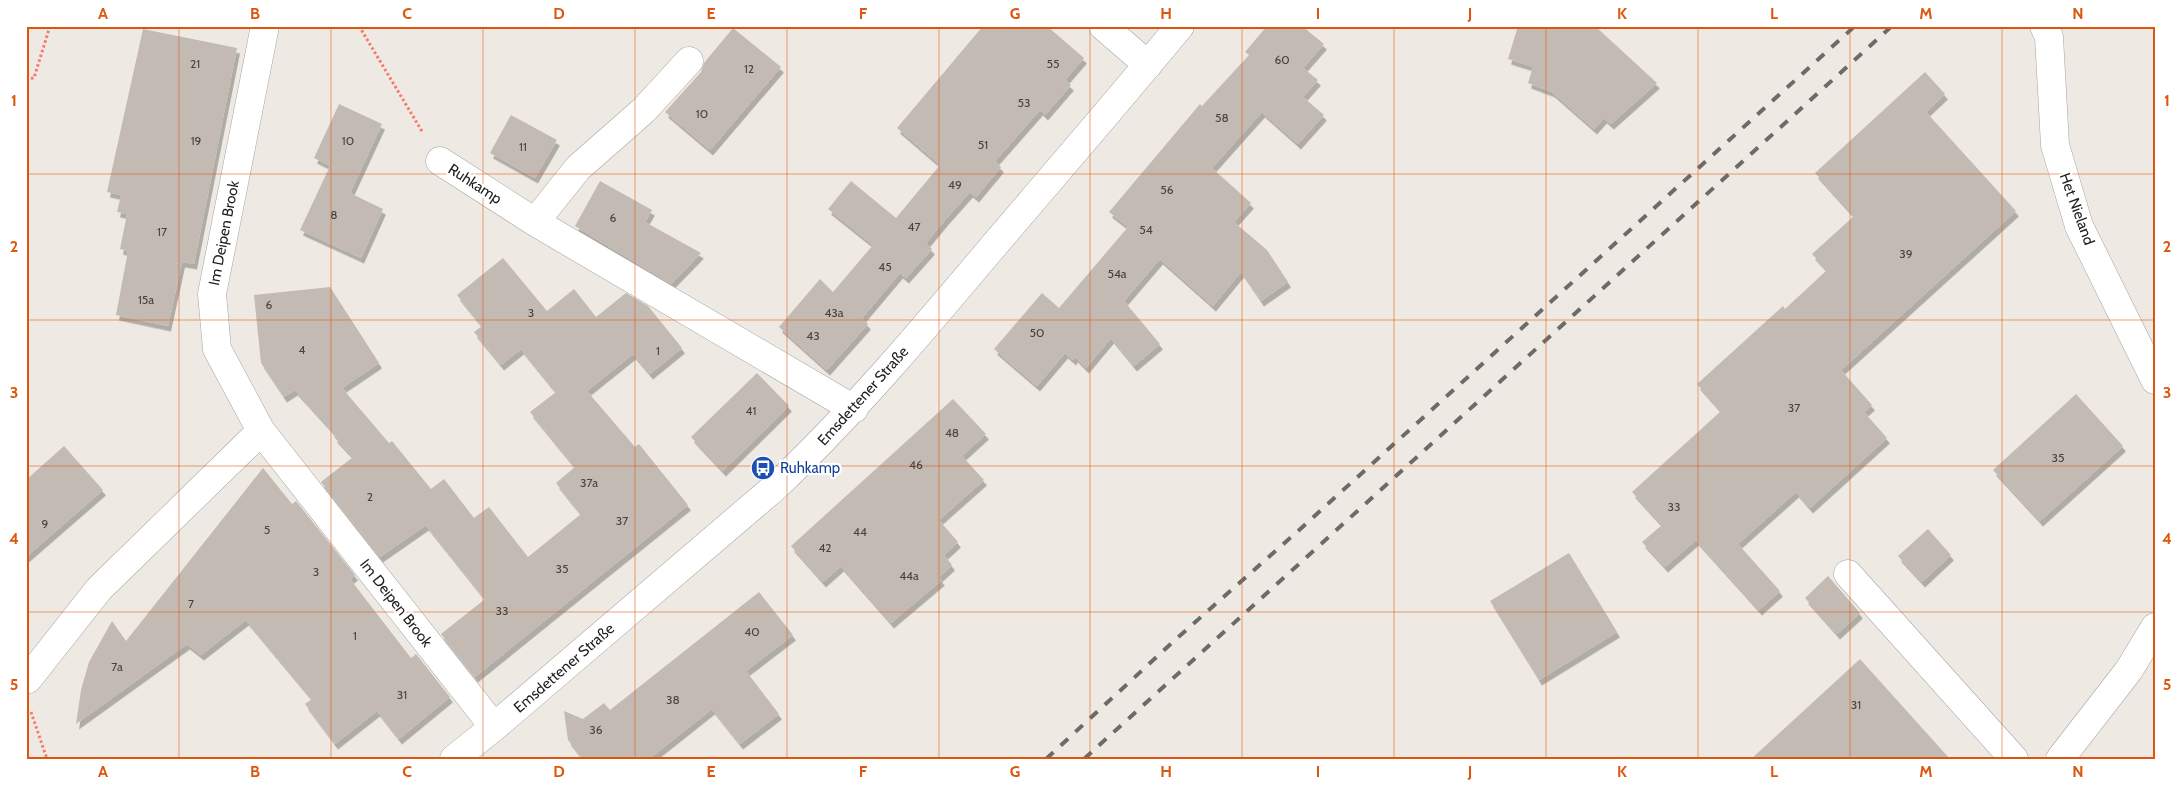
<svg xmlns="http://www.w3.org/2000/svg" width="2181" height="785" font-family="Cabin,sans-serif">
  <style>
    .building { fill: #c3bab3; filter: url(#shadow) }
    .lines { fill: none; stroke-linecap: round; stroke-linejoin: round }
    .minor-casing { stroke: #a4a4a4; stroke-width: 29 }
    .path { stroke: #f6796c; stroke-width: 3; stroke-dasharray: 2.5 2.5; stroke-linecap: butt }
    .minor { stroke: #fff; stroke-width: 28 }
    .rail { stroke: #6b6b6b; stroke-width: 4; stroke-dasharray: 10 10; stroke-linecap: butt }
    .grid { fill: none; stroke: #de560d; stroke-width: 1; stroke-opacity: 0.55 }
    .labels { text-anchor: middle; stroke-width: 4.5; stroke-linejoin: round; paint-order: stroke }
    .number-label { font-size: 12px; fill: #464442 }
    .street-label { font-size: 15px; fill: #1d1d1d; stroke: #fff }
    .transit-label { font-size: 15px; fill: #164399; stroke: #fff; text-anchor: start }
    .neatline { fill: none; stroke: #de560d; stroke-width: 2 }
    .grid-label { font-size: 16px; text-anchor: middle; font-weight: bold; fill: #de560d }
  </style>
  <defs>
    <filter id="shadow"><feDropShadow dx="3" dy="5.5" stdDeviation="0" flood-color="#0004"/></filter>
  </defs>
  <rect width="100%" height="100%" fill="#eeeae3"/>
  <path class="building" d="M983,26H1047L1084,58L1065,80L1071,85L1045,115L1040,110L995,161L1001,167L976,197L970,192L945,220L926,243L932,249L906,278L900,273L862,318L868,324L827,370L779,327L820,279L833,292L873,245L828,209L851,181L896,218L940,165L897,128Z
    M1267,26H1302L1324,44L1303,68L1318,80L1303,97L1324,115L1298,144L1262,112L1212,168L1251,203L1234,222L1267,250L1288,282L1261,301L1241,272L1213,306L1160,259L1124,301L1160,344L1134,366L1111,338L1086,368L1075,357L1073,360L1065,353L1037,386L994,349L1042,293L1059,308L1128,227L1109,212L1200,104L1202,106L1249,55L1245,52Z
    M1518,26H1595L1657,83L1611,124L1604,118L1594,129L1552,92L1528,83L1533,67L1508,59Z
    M733,28L781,67L710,150L665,112L701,72L704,63Z
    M143,29L237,48L194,264L182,262L168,326L116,315L128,251L120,249L127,214L117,212L121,195L107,192Z
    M1925,72L1945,94L1926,112L2016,211L1841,370L1872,405L1864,412L1887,438L1810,508L1796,492L1738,544L1780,591L1759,610L1696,540L1665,567L1642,542L1662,525L1632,492L1721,411L1697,384L1783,306L1785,309L1827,270L1812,254L1854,216L1815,173Z
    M339,104L382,124L350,193L383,209L361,258L300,230L330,166L314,158Z
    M511,115L557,140L535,178L490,153Z
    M600,181L652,210L645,222L701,253L671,284L575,226Z
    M503,258L547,311L574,289L596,317L626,293L648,306L682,348L650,374L633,354L587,391L635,447L639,444L688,505L475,677L441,634L485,599L426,525L380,557L321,482L353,457L334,437L336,435L295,390L284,397L261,363L254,295L330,287L379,363L342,388L389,443L392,441L431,489L444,479L474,518L489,507L528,557L581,514L556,483L575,467L530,412L556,392L521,349L501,365L474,332L482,326L457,295Z
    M757,373L789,406L723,471L691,437Z
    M2076,394L2123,446L2040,521L1993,470Z
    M953,399L986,434L962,456L984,480L939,520L958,542L944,555L952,565L939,577L942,580L891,623L841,566L823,582L791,546Z
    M64,446L103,490L26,557V480Z
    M263,468L292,504L296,501L355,575L350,579L411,658L416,654L450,697L399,739L377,711L335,744L305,704L312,699L246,620L201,655L187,644L76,724L81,690L89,662L112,621L126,641Z
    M1928,529L1951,555L1922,582L1898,556Z
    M1569,553L1617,632L1539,680L1490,601Z
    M1828,576L1860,613L1837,634L1805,598Z
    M759,592L793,635L746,671L779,714L740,744L712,709L649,759H583L568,740L564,711L583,719L604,703L610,710Z
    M1860,659L1950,759H1751Z"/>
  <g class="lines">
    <g class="minor-casing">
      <path id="minor" d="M265,26L212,294L217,349L261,431L494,727
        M1103,26L1148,65
        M2044,26L2049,37L2055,145L2079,226L2155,380
        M440,161L535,222L854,409
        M535,222L578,168L644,110L689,61
        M1848,574L2014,759
        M28,679L99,589L261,431
        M454,759L494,727L775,487C853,413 922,331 991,249C1054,175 1118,101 1180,26
        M2060,759L2129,670L2155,627"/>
    </g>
    <path class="path" d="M359,26L423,133
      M26,79L34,78L50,26
      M31,712L46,756L42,759"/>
    <use href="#minor" class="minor"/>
    <path class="rail" d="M1046,759L1175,640L1298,531L1855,26
      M1084,759L1892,26"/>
  </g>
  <path class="grid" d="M179,26V759M331,26V759M483,26V759M635,26V759M787,26V759M939,26V759M1090,26V759M1242,26V759M1394,26V759M1546,26V759M1698,26V759M1850,26V759M2002,26V759M26,174H2155M26,320H2155M26,466H2155M26,612H2155"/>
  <defs>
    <g id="bus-disc" transform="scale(1.25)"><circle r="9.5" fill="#1a4fb4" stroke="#fff"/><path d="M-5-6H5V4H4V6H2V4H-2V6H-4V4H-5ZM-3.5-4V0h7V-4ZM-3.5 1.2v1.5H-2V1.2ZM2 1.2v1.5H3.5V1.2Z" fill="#fff"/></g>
  </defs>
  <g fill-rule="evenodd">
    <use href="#bus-disc" x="763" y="468"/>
  </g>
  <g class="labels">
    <g class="number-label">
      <text x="1282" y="64">60</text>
      <text x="195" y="68">21</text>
      <text x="1053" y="68">55</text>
      <text x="749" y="73">12</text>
      <text x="1024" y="107">53</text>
      <text x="702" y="118">10</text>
      <text x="1222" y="122">58</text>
      <text x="196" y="145">19</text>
      <text x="348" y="145">10</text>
      <text x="983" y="149">51</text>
      <text x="523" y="151">11</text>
      <text x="955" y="189">49</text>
      <text x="1167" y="194">56</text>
      <text x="334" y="219">8</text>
      <text x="613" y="222">6</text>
      <text x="914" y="231">47</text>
      <text x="1146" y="234">54</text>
      <text x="162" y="236">17</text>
      <text x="1906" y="258">39</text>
      <text x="885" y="271">45</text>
      <text x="1117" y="278">54a</text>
      <text x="146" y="304">15a</text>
      <text x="269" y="309">6</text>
      <text x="531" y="317">3</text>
      <text x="834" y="317">43a</text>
      <text x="1037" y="337">50</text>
      <text x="813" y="340">43</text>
      <text x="302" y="354">4</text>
      <text x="658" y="355">1</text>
      <text x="1794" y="412">37</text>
      <text x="751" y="415">41</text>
      <text x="952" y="437">48</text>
      <text x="2058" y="462">35</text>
      <text x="916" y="469">46</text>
      <text x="589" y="487">37a</text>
      <text x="370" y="501">2</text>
      <text x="1674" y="511">33</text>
      <text x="622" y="525">37</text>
      <text x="45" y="528">9</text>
      <text x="267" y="534">5</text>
      <text x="860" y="536">44</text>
      <text x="825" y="552">42</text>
      <text x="562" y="573">35</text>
      <text x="316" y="576">3</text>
      <text x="909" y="580">44a</text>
      <text x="191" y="608">7</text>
      <text x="502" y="615">33</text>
      <text x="752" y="636">40</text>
      <text x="355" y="640">1</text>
      <text x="117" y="671">7a</text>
      <text x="402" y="699">31</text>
      <text x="673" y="704">38</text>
      <text x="1856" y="709">31</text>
      <text x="596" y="734">36</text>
    </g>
    <g class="street-label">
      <text transform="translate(475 184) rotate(33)" y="5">Ruhkamp</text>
      <text transform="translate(2077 209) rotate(70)" y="5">Het Nieland</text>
      <text transform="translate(224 233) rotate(-79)" y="5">Im Deipen Brook</text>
      <text transform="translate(863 396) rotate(-48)" y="5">Emsdettener Straße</text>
      <text transform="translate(396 603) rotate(52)" y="5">Im Deipen Brook</text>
      <text transform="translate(564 668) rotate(-41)" y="5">Emsdettener Straße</text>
    </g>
    <g class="transit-label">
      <text x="780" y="473">Ruhkamp</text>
    </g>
  </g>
  <rect width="2181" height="785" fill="none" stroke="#ffffff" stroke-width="55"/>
  <rect x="28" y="28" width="2126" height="730" class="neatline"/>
  <g class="grid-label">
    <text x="103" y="19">A</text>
    <text x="255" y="19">B</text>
    <text x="407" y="19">C</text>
    <text x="559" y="19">D</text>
    <text x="711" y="19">E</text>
    <text x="863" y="19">F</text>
    <text x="1015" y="19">G</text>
    <text x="1166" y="19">H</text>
    <text x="1318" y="19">I</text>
    <text x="1470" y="19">J</text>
    <text x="1622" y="19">K</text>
    <text x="1774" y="19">L</text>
    <text x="1926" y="19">M</text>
    <text x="2078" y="19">N</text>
    <text x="14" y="106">1</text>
    <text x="2167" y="106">1</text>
    <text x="14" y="252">2</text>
    <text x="2167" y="252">2</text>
    <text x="14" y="398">3</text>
    <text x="2167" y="398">3</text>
    <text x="14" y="544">4</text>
    <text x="2167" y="544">4</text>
    <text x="14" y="690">5</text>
    <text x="2167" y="690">5</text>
    <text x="103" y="777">A</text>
    <text x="255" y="777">B</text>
    <text x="407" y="777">C</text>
    <text x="559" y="777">D</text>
    <text x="711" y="777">E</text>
    <text x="863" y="777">F</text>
    <text x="1015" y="777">G</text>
    <text x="1166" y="777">H</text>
    <text x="1318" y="777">I</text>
    <text x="1470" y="777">J</text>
    <text x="1622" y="777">K</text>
    <text x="1774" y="777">L</text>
    <text x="1926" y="777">M</text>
    <text x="2078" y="777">N</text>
  </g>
</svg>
